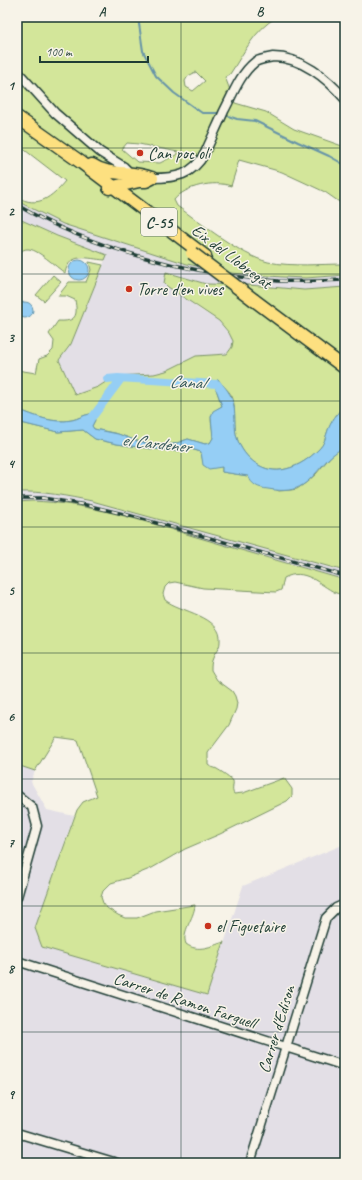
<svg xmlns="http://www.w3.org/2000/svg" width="362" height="1180" font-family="Caveat,sans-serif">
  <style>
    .built { fill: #e3dfe6 }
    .green { fill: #d3e69a; stroke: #799267; fill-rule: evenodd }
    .water { fill: #95cef5; stroke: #6694a8 }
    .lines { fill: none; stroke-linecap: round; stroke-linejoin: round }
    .stream { stroke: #6694a8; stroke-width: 2 }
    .canal { stroke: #95cef5; stroke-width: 8 }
    .minor-casing { stroke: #1f3d34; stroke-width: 11 }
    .highway-casing { stroke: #1f3d34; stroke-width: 15 }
    .minor { stroke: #f7f3e8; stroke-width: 8 }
    .highway { stroke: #fde080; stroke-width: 12 }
    .rail-casing { stroke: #1f3d34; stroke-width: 3.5 }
    .rail { stroke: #f7f3e8; stroke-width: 2; stroke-dasharray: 6; stroke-linecap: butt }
    .highway-bridge-casing { stroke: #1f3d34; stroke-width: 15; stroke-linecap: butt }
    .highway-bridge { stroke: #fde080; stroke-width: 12 }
    .grid { fill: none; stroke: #1f3d34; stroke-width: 1; stroke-opacity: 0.55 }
    .poi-dot { fill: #c8321e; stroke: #f7f3e8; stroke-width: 1.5 }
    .labels { text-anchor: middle; stroke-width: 3; stroke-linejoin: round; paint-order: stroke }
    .shield { fill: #f7f3e8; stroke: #60746a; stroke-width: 1 }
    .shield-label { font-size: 16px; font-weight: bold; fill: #1f3d34 }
    .poi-label { font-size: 17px; fill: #1f3d34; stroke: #f7f3e8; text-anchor: start }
    .street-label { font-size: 17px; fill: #1f3d34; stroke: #f7f3e8 }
    .water-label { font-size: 18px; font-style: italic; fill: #375a5b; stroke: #f7f3e8 }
    .neatline { fill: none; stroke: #1f3d34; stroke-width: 1.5 }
    .grid-label { font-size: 13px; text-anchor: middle; font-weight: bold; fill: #1f3d34 }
  </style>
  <rect width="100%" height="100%" fill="#f7f3e8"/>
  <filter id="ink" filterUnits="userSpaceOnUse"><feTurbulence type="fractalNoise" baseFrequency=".025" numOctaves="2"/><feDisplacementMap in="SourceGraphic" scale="8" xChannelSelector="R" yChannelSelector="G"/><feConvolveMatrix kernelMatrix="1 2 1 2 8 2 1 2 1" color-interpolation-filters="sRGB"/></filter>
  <g filter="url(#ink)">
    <path class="built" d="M17,201L63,224L187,264L232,273L282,277L306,278L345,275V287L305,290L249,285L206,284L167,272L177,292L199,309L219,321L232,338L233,344L227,354L196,356L166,371L154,374L115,376L98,387L75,395L59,360L71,344L107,255L57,236L17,218Z
      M17,492H32L52,494L92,501L345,571V580L92,509L52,502H17Z
      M17,765L35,771L31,782L47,810L74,816L35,928L42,947L207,995L243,886L345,844V1163H17Z"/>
    <path class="green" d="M17,17H277C254,30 244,53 230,74L225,77L235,103L266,112L294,129L345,147V206L325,192L282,172L239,160L231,186C214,180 185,186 174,200L177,206C201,223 240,255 268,262C293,267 320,264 345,264V275L306,278L282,277L232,273L187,264L63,224L17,201V197C38,209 52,197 65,181L17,144ZM196,72L205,81L193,91L186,87L185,81L188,76ZM127,143L139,144L178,152L176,155L160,163L137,162L122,149Z
      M17,218L57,236L107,255L105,260C88,259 70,251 65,273C56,267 37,248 27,249C22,249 20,253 17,257Z
      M89,262L103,265L71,344L59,360L75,395L98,387L115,376L154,374L166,371L196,356L227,354L232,347L233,341L229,333L219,321L168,287L164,283L166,272L206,284L249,285L304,290L345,287V405C338,412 330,423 327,433C325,439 324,444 319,449C310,458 299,466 286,469C264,475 243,458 237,438C233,426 236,411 233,399C231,392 222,385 218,380L216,389L222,406C205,416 213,421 213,438L210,443L205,444L188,439L174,444L157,445L137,441L118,434L94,429L92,426L95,420L90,414C83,415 78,419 72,420C53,424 35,416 17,409V370L36,373L39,359L47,356L53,350L54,341L49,334L58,321C76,322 78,316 75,300L66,296H58L69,282H86L91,270Z
      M53,275L61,282L44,301L36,295Z
      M17,422L58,432L83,430L95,439L117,444L153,449L176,451L191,449L201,452L203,462L222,467V472L248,476L279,491L291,490L297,489L307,482L316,474L331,456L345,445V571L92,501C67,496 42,491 17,492Z
      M32,501C87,503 141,520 193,536C243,551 294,565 345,580V596C342,594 339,594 336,593C318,584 305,567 284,578L281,590L276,592L203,588L175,582L169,583L165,587L163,594L165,600C180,612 223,616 220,642C220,648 215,652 213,658C211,662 211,666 211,670L217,680L232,691L235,696L237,703L236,709L229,725L208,753V765C211,768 214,767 217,769C219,770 233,779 233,781C234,785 231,789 234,794L243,793L284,778L292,789V796L287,801L220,834L185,849L152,868L128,878L111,883L103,891L101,897L103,903L107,908L118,915L125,918H137L155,911L195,905C194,919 181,931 186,944C198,953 211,946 224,942L207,995L42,947L35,928L77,810L83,802L97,796L78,740L56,737L35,771L17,765V502Z"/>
    <path class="water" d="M69 270a10 10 0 1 1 20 0a10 10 0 1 1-20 0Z
      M17 310a8 8 0 1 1 16 0a8 8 0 1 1-16 0Z
      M218,379C222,385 230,392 232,399C237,411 233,426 237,438C243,458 264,475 286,469C299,466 310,458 319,449C324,444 325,439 327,433C330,422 338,412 345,405V445C340,450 333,454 328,459C308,482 301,495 268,489C258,488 252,485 248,476L222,472V467L209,469L203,465L201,452L191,449L176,451L153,449L117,444L95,439L83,430L58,432L17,422V409C35,416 53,424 72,420C78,419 83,415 90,414L94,417L95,420L92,426L94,429L118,434L137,441L157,445L174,444L188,439L205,444L210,443L213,438L211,417L213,411L222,406L216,389Z"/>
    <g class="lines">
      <path class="stream" d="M138,17L143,51L156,76L174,93L202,113H221
        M225,115L237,119L255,121L298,142L329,156L345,165
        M17,262L19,260"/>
      <path class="canal" d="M107,379L118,378L217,384L223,392
        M86,423L94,415L121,379"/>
      <g class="minor-casing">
        <path id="minor" d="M17,71L55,113L100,152L124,167L130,173
          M152,178C176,178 192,176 205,153C211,139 218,125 224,111C233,94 240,74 255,62C260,59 267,58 273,57C301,57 327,78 345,99
          M17,795L32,807L37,826L17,897
          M17,961L345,1066
          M17,1133L117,1163
          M250,1163L326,918L336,908L345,904"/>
      </g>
      <g class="highway-casing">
        <path id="highway" d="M17,117L82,163L205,256
          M92,165C109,177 132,170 151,178
          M109,188L139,181H146L152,178
          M254,300L345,368"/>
      </g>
      <use href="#minor" class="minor"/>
      <use href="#highway" class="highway"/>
      <g class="rail-casing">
        <path id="rail" d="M17,205C93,250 191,274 278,281C300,282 323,281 345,280
          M17,498H43L86,505L128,515L345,576"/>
      </g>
      <use href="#rail" class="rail"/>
      <g class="highway-bridge-casing">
        <path id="highway-bridge" d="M192,253L254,300"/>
      </g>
      <use href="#highway-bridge" class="highway-bridge"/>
    </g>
  </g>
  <path class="grid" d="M181,17V1163M17,148H345M17,274H345M17,401H345M17,527H345M17,653H345M17,779H345M17,906H345M17,1032H345"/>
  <g class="poi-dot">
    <circle cx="140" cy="153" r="4"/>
    <circle cx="129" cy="289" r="4"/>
    <circle cx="208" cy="926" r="4"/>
  </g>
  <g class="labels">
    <rect class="shield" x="141" y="208" width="36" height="28" rx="3"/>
    <g class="shield-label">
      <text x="159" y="228">C-55</text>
    </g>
    <g class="poi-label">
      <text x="148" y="159">Can poc oli</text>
      <text x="137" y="295">Torre d'en vives</text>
      <text x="216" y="932">el Figuetaire</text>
    </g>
    <g class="street-label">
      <text transform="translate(232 256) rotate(37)" y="6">Eix del Llobregat</text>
      <text transform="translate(185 1000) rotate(18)" y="6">Carrer de Ramon Farguell</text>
      <text transform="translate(276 1029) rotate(-73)" y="6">Carrer d'Edison</text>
    </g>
    <g class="water-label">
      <text transform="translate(187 382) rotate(3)" y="6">Canal</text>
      <text transform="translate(156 443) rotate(6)" y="6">el Cardener</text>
    </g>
  </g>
  <rect width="362" height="1180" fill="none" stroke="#f7f3e8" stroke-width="44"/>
  <path d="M40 56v6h108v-6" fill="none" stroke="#1f3d34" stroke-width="2"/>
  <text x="46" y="56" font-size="12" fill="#1f3d34" stroke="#f7f3e8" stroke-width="3" paint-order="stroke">100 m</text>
  <rect x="22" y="22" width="318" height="1136" class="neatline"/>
  <g class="grid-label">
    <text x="102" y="16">A</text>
    <text x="260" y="16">B</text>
    <text x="11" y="90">1</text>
    <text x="11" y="216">2</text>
    <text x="11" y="342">3</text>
    <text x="11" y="468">4</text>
    <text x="11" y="595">5</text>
    <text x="11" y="721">6</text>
    <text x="11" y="847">7</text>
    <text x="11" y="973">8</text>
    <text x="11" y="1099">9</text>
  </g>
</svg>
